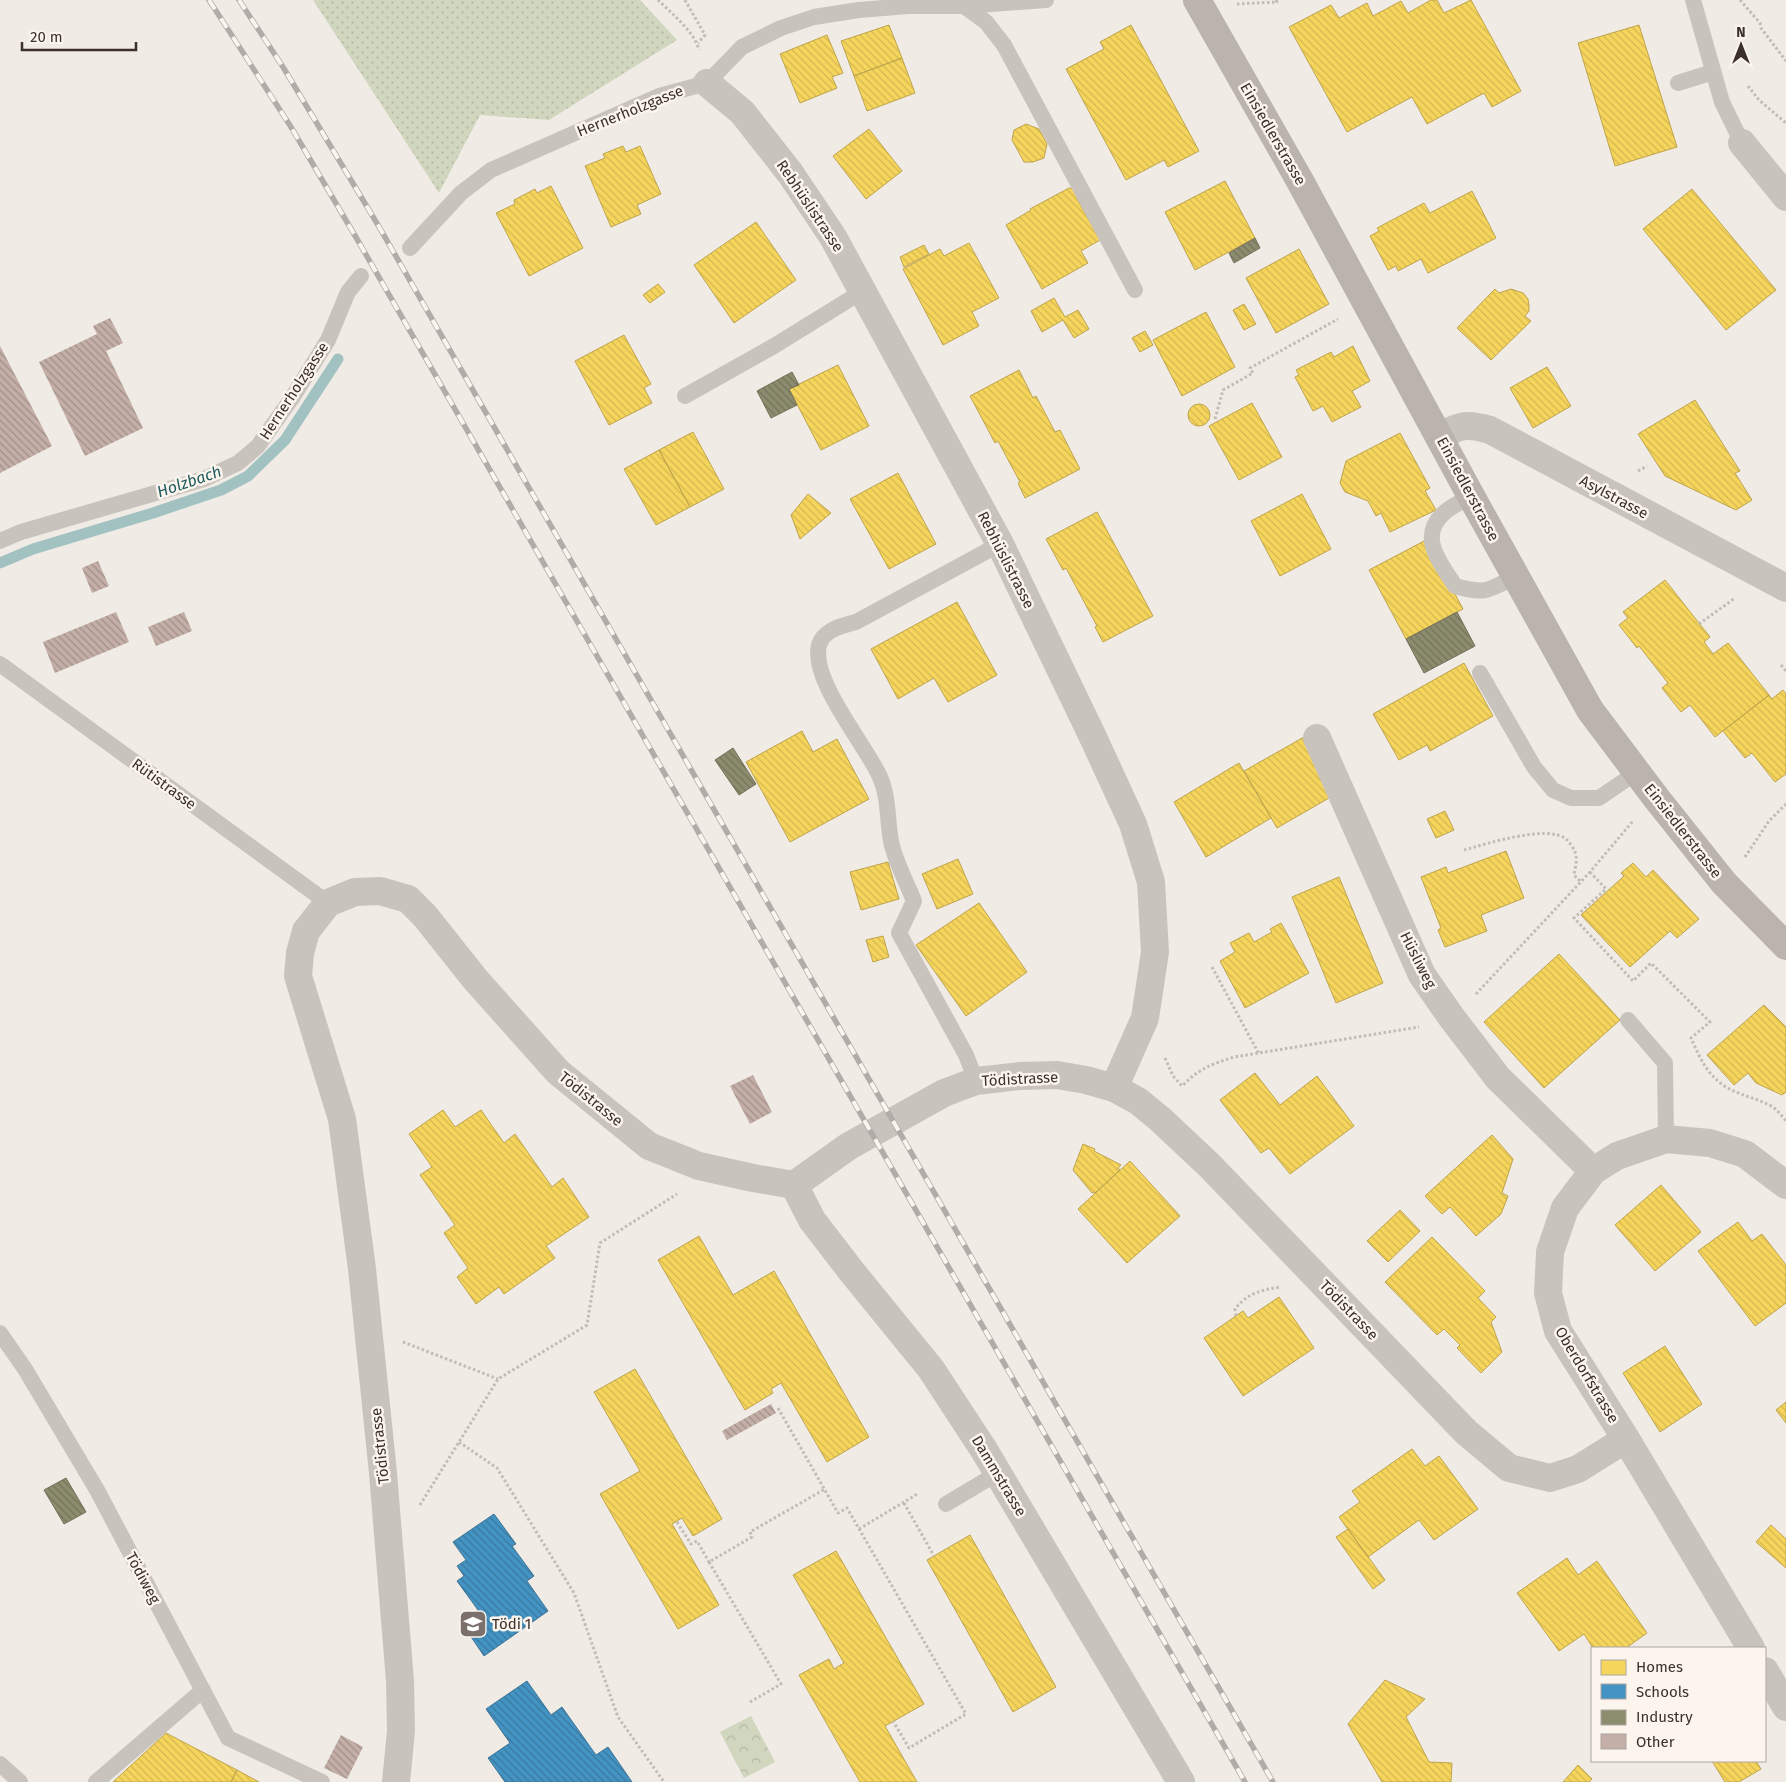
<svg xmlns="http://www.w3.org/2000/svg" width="1786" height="1782" font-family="'Fira Sans',sans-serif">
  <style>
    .grass { fill: url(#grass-dots) }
    .park { fill: url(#park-crowns) }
    .homes { fill: url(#homes-back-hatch); stroke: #bea44d }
    .schools { fill: url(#schools-back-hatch); stroke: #417595 }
    .industry { fill: url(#industry-back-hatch); stroke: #74705a }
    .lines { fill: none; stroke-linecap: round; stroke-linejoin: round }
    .stream { stroke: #a1c2c1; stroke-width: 11 }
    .building { fill: url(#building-back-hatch) }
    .path { stroke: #c2bbb6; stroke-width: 3; stroke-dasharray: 2.5 2.5; stroke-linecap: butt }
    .lane { stroke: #c9c3be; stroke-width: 16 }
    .street { stroke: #c9c3be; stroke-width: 28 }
    .secondary { stroke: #bab3ae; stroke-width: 28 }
    .rail-casing { stroke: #b1aca8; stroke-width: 5.5 }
    .rail { stroke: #fbf5ee; stroke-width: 4; stroke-dasharray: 11; stroke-linecap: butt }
    .labels { text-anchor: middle; stroke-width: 5; stroke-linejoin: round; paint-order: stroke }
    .street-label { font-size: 15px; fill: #3b302b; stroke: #fbf5ee }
    .poi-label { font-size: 15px; fill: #3b302b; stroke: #fbf5ee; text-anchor: start }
    .water-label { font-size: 16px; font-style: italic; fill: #1f5a5e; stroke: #fbf5ee }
  </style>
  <defs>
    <pattern id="grass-dots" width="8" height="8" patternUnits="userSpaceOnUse" patternTransform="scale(1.25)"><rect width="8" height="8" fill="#d1d6bf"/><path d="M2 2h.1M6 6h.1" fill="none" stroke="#b4b8a4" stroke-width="1.8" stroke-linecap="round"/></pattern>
    <pattern id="park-crowns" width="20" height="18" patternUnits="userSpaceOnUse" patternTransform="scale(1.25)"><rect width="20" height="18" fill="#d1d6bf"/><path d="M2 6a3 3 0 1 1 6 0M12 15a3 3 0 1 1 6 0" fill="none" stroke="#b4b8a4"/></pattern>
    <pattern id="homes-back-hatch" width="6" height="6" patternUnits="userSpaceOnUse" patternTransform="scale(1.25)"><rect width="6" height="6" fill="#f6d55c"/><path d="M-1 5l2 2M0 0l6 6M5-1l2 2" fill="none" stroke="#d4b750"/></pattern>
    <pattern id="schools-back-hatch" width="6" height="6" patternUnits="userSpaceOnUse" patternTransform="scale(1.25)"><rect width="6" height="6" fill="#4393c3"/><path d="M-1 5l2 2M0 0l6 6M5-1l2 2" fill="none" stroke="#39789f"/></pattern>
    <pattern id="industry-back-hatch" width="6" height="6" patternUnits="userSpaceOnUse" patternTransform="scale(1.25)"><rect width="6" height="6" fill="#8c8c6e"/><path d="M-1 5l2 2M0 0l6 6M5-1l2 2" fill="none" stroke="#74735b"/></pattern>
    <pattern id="building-back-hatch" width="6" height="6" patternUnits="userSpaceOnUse" patternTransform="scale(1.25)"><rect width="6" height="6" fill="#c3afa7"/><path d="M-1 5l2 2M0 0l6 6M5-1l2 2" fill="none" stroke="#a08f88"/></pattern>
  </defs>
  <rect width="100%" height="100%" fill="#f0ebe5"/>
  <path class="grass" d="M313,0H640L677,40L549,120L480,115L439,193Z"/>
  <path class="park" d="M751,1716L775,1762L744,1778L720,1732Z"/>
  <path class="homes" d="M1431,0H1437L1444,13L1471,0L1521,91L1492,107L1484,93L1427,124L1412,97L1347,132L1289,27L1331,5L1339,18L1367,3L1373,16L1401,1L1408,13Z
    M889,25L902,58L854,76L841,41Z
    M1131,25L1199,151L1168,167L1164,160L1126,180L1066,69L1104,49L1100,42Z
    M1639,25L1677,147L1615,166L1578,43Z
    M827,35L843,73L832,77L837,88L800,103L780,54Z
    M902,58L915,93L867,111L854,76Z
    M1026,124L1039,129L1047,144L1044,158L1033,162H1024L1012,140L1014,130Z
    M869,129L902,171L866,199L833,156Z
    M623,146L626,152L640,146L661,194L637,205L641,214L611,227L585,166L605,158L603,154Z
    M1225,181L1255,238L1195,270L1165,212Z
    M551,186L583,248L529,276L496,213L515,204L514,200L535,189L537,193Z
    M1069,188L1075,189L1078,195L1077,199L1100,240L1081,251L1088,263L1042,289L1006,225L1031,210L1030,209Z
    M1692,189L1776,290L1726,330L1643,229Z
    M1472,191L1496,238L1428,273L1421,259L1398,271L1396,266L1388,270L1370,236L1379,231L1377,228L1424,203L1430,213Z
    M756,222L796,280L734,323L694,265Z
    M969,243L999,298L972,312L979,326L943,345L903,269L940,249L944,256Z
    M924,245L929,254L904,267L900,257Z
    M1299,249L1329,304L1276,333L1246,278Z
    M658,284L665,292L650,303L643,295Z
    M1495,289L1499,293L1511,289L1523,293L1528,299L1529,306V311L1525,316L1531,321L1491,360L1457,328Z
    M1054,298L1065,317L1078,310L1089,329L1074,338L1063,320L1042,332L1031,311Z
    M1244,304L1256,324L1244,330L1233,310Z
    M1206,312L1235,367L1182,396L1153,340Z
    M1145,331L1153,345L1140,352L1132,338Z
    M624,335L651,384L644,388L652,403L609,425L575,361Z
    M1353,346L1370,381L1352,391L1361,407L1332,422L1323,406L1313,411L1295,377L1299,375L1296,370L1331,352L1334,357Z
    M838,365L869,426L821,450L789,389Z
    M1547,367L1571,406L1533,428L1510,388Z
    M1019,370L1033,398L1036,396L1055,432L1060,430L1080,469L1025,498L1018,483L1020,482L998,441L995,443L970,396Z
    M1695,400L1740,471L1735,473L1752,500L1736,510L1665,476L1638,434Z
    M1252,403L1282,457L1239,480L1209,426Z
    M1188 415a11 11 0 1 1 22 0a11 11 0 1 1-22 0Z
    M693,432L724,489L690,507L659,450Z
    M1400,433L1430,488L1425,491L1436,510L1390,532L1381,513L1376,516L1368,501L1345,492L1340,483L1346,461Z
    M659,450L690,507L656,525L624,469Z
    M898,473L936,544L889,569L850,499Z
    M808,494L831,513L800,539L791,515Z
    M1302,494L1331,549L1280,576L1251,521Z
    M1097,512L1153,616L1103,642L1095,627L1097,626L1066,568L1063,570L1046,539Z
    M1426,540L1463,609L1406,639L1369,570Z
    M1665,580L1710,637L1704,642L1713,654L1728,643L1769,695L1715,737L1690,705L1681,712L1662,688L1668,683L1639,646L1637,648L1619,625L1628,618L1623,612Z
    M957,602L997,675L948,702L934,678L898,699L871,649Z
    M1464,663L1493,716L1430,751L1427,745L1399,760L1373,714Z
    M1783,690L1786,694V774L1775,782L1752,753L1745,758L1723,731L1769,695L1772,699Z
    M802,731L813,752L837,739L869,799L790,842L746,762Z
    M1304,737L1336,794L1277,828L1244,771Z
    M1239,763L1271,818L1206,857L1174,802Z
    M1445,811L1454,830L1436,838L1427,819Z
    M1506,851L1524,898L1481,915L1487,931L1445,947L1438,930L1441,928L1421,877L1446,867L1448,873Z
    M958,859L973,894L937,909L922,874Z
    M888,862L899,899L861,910L850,872Z
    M1633,863L1646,877L1653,870L1699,919L1677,938L1670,931L1630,967L1581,915L1624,876L1621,873Z
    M1339,877L1383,983L1336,1003L1292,897Z
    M979,903L1027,972L966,1016L916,945Z
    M1281,923L1309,973L1245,1008L1220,961L1235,952L1230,943L1249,933L1254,942L1272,932L1270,929Z
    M883,936L889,957L873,962L866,940Z
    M1559,954L1620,1020L1544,1088L1484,1022Z
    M1764,1005L1786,1027V1092L1782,1095L1756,1083L1748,1073L1734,1085L1707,1055Z
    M1255,1073L1280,1105L1317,1076L1354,1126L1290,1174L1269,1148L1261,1153L1220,1100Z
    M443,1110L455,1127L481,1110L504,1143L515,1134L552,1187L563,1178L589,1217L546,1246L555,1258L504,1294L499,1287L476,1304L457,1277L468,1268L444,1233L455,1225L420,1175L432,1167L409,1134Z
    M1492,1135L1513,1159L1502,1193L1508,1196L1501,1214L1476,1236L1450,1207L1442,1214L1425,1196Z
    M1083,1144L1095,1149L1094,1151L1121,1165L1118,1168L1120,1170L1095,1193L1094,1192L1092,1193L1073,1170Z
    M1130,1161L1180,1216L1127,1263L1078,1209Z
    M1661,1185L1701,1232L1655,1271L1615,1225Z
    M1400,1210L1420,1231L1388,1262L1367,1241Z
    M1738,1222L1752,1241L1762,1234L1786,1265V1303L1755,1326L1698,1251Z
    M699,1236L733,1295L774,1271L869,1437L827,1462L781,1383L771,1389L773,1393L745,1410L658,1260Z
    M1432,1237L1485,1291L1478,1298L1496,1317L1491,1322L1502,1352L1481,1373L1457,1348L1460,1345L1444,1329L1437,1335L1385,1282Z
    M1279,1297L1314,1348L1243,1396L1204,1338L1243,1311L1248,1318Z
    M1665,1346L1702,1404L1660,1432L1623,1373Z
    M635,1369L722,1519L693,1536L682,1518L672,1524L719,1605L678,1629L600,1494L640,1471L594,1392Z
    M1786,1402V1423L1776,1410Z
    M1412,1449L1425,1466L1439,1456L1478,1509L1434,1540L1419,1520L1368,1557L1339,1517L1360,1502L1352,1491Z
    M1771,1525L1786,1539V1568L1756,1542Z
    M1348,1529L1385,1580L1373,1589L1336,1537Z
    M970,1535L1056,1687L1013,1712L927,1560Z
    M836,1551L924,1704L885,1726L917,1782H860L799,1675L829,1659L834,1669L844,1663L793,1575Z
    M1567,1558L1578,1575L1597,1561L1647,1633L1626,1648H1593L1584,1634L1559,1651L1517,1593Z
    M1385,1680L1425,1699L1406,1717L1429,1762L1452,1763L1451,1782H1382L1348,1724Z
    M166,1733L237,1770L231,1782H113Z
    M1712,1761H1756L1761,1769L1739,1782H1725Z
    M1578,1765L1592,1779L1589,1782H1563Z
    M237,1770L259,1782H231Z"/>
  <path class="schools" d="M494,1514L516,1544L512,1546L534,1576L527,1581L548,1611L484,1656L461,1622L478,1610L457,1581L464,1576L457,1566L466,1560L453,1542Z
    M527,1681L551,1715L562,1707L596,1755L608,1747L632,1782H505L488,1758L510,1743L486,1709Z"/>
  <path class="industry" d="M1255,238L1260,248L1234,263L1229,253Z
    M792,372L799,385L789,389L797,405L771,418L757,391Z
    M1457,612L1475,646L1424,673L1406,639Z
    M733,748L756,784L739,795L715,760Z
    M66,1478L86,1512L64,1524L44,1490Z"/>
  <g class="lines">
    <path class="stream" d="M0,563L33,549L153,513L221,490L248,476L285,440L338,359"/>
  </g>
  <path class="building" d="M110,318L123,343L106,351L143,428L85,456L39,362L97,334L93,326Z
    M0,346L52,446L0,473Z
    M98,561L109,586L92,593L82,568Z
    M116,612L129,642L55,673L43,642Z
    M184,612L192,631L156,646L148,627Z
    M753,1075L772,1112L750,1124L730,1086Z
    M771,1404L776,1413L727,1440L722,1431Z
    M341,1735L363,1747L347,1779L324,1768Z"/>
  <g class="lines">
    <path class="path" d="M658,0C671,13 695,32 699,50
      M685,0L705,35L698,43
      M1740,0L1760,23L1761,28L1786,61
      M1237,4L1277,2L1276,0
      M1748,86L1759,100L1786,123
      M1215,419L1223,390L1253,373L1250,368L1338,319
      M1638,471L1647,466
      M1699,624L1735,598
      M1781,665L1786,671
      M1464,850C1486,844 1547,824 1566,839C1569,842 1574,848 1575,852C1578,859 1575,868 1574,875L1581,882
      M1745,857L1769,821L1786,804
      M1590,872L1606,889L1574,918L1633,981L1651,963L1710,1022L1691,1038C1699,1056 1706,1073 1723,1085C1737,1095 1754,1097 1769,1105C1776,1108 1781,1115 1786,1121
      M1212,967L1259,1054
      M1476,994L1590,872L1633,821
      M1165,1058L1173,1076L1182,1086C1200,1068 1210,1065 1234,1057L1419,1027
      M1236,1316L1235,1309C1247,1293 1262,1290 1280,1287
      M403,1342L498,1379
      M778,1408L838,1513L847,1508L966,1714L909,1748L893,1721
      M459,1442L497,1468L574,1593L618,1717L664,1782
      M904,1503L934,1556
      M420,1505L498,1379L587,1325L600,1243L677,1194
      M677,1522L691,1544L697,1541L709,1562
      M859,1529L919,1493
      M750,1702L781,1684L709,1562L752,1537L750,1532L825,1489"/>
    <path class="lane" d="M1693,0L1722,102L1742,143
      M964,6L986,22L1004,45L1135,290
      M1678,83L1713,72
      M410,248L461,193L491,170L659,96L707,83L742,47L781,28L814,17L859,10L908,6H964L1046,0
      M685,396L774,346L863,291
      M1471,496C1462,502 1451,506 1444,513C1417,537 1441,563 1455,586C1485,595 1490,590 1516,576
      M0,541L21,532L204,479L238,463L258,446L292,398L328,340L348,292L361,276
      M0,664L328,903
      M1480,673L1534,767L1553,790L1571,798H1599L1637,772
      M1628,1020L1665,1063L1666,1139
      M976,1081L966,1055L899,933L914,901C907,883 894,859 891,841C887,820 889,797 880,777C866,745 810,680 819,645C824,629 842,626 856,622L1000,544
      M0,1333L25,1369L97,1490L228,1738L322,1782
      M946,1504L998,1473
      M0,1764L20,1782
      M96,1782L203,1690"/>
    <path class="street" d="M707,83L742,112L790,173L833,237L1000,544L1091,733L1133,824L1151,882L1155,952L1145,1018L1114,1088
      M1742,143L1786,197
      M1439,436C1461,425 1466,423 1490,430L1786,588
      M1317,738L1422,975L1452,1018L1498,1078L1593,1171
      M794,1185L812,1220L852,1272L931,1369L984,1450L1181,1782
      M1751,1648L1626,1439L1558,1331L1548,1293L1550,1252L1565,1208L1593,1171L1617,1156L1666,1139L1710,1143L1745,1154L1786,1185
      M1765,1671L1786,1707
      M396,1782L401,1731L400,1681L383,1473L362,1269L342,1119L298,976L300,953L306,931L328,903L355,892L380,891L408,899L425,916L475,979L558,1072L649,1146L699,1166L753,1178L794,1185L849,1146L944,1093L976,1081L1020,1076L1057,1075L1086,1080L1114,1088L1138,1101L1160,1119L1210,1166L1466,1432L1509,1468L1550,1478L1578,1469L1626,1439"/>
    <path class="secondary" d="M1197,0L1300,181L1471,496L1590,710L1657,799L1724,883L1786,946"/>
    <g class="rail-casing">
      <path id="rail" d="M209,0L291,127L357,239L1245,1782
        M239,0L283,67L378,225L1273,1782"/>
    </g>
    <use href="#rail" class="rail"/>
  </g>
  <defs>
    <g id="school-square" transform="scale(1.4375)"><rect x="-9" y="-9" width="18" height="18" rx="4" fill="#7a716c" stroke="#fbf5ee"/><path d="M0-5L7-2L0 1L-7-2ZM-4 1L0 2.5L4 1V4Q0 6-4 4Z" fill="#fff"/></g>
  </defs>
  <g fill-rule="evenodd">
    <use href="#school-square" x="473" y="1624"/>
  </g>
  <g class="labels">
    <g class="street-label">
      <text transform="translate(630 111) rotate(-22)" y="5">Hernerholzgasse</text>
      <text transform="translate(1273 134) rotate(60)" y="5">Einsiedlerstrasse</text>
      <text transform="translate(810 206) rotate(56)" y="5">Rebhüslistrasse</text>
      <text transform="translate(294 391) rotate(-57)" y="5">Hernerholzgasse</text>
      <text transform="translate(1468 489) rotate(62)" y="5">Einsiedlerstrasse</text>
      <text transform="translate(1614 497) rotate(28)" y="5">Asylstrasse</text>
      <text transform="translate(1006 560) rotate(63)" y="5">Rebhüslistrasse</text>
      <text transform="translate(164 784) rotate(36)" y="5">Rütistrasse</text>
      <text transform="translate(1683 831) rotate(52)" y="5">Einsiedlerstrasse</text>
      <text transform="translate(1418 960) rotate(63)" y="5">Hüsliweg</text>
      <text transform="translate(1020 1079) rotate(-3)" y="5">Tödistrasse</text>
      <text transform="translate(591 1099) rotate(39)" y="5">Tödistrasse</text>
      <text transform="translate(1349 1310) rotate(46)" y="5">Tödistrasse</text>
      <text transform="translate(1587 1375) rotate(59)" y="5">Oberdorfstrasse</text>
      <text transform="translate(380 1446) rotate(-96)" y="5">Tödistrasse</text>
      <text transform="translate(999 1476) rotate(59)" y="5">Dammstrasse</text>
      <text transform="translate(143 1578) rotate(62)" y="5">Tödiweg</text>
    </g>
    <g class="poi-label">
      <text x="492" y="1629">Tödi 1</text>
    </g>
    <g class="water-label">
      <text transform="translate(189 481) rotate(-19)" y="6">Holzbach</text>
    </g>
  </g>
  <rect x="1591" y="1647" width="175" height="115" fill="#fbf5ee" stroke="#aea6a0"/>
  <rect x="1601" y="1660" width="25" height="15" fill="#f6d55c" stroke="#aea6a0"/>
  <text x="1636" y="1672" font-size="15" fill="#3b302b">Homes</text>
  <rect x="1601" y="1684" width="25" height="15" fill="#4393c3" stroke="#aea6a0"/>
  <text x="1636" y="1697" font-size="15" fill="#3b302b">Schools</text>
  <rect x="1601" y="1710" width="25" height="15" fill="#8c8c6e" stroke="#aea6a0"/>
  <text x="1636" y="1722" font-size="15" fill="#3b302b">Industry</text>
  <rect x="1601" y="1734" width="25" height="15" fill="#c3afa7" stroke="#aea6a0"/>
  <text x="1636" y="1747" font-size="15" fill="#3b302b">Other</text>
  <g transform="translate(1741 45)" stroke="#fbf5ee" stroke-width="4" paint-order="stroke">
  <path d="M0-4L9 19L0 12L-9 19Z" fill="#3b302b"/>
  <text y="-8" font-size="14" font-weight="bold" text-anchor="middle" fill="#3b302b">N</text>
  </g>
  <path d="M22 42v8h114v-8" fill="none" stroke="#3b302b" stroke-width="2.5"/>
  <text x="30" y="42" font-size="15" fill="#3b302b" stroke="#fbf5ee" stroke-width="4" paint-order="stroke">20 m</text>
</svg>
